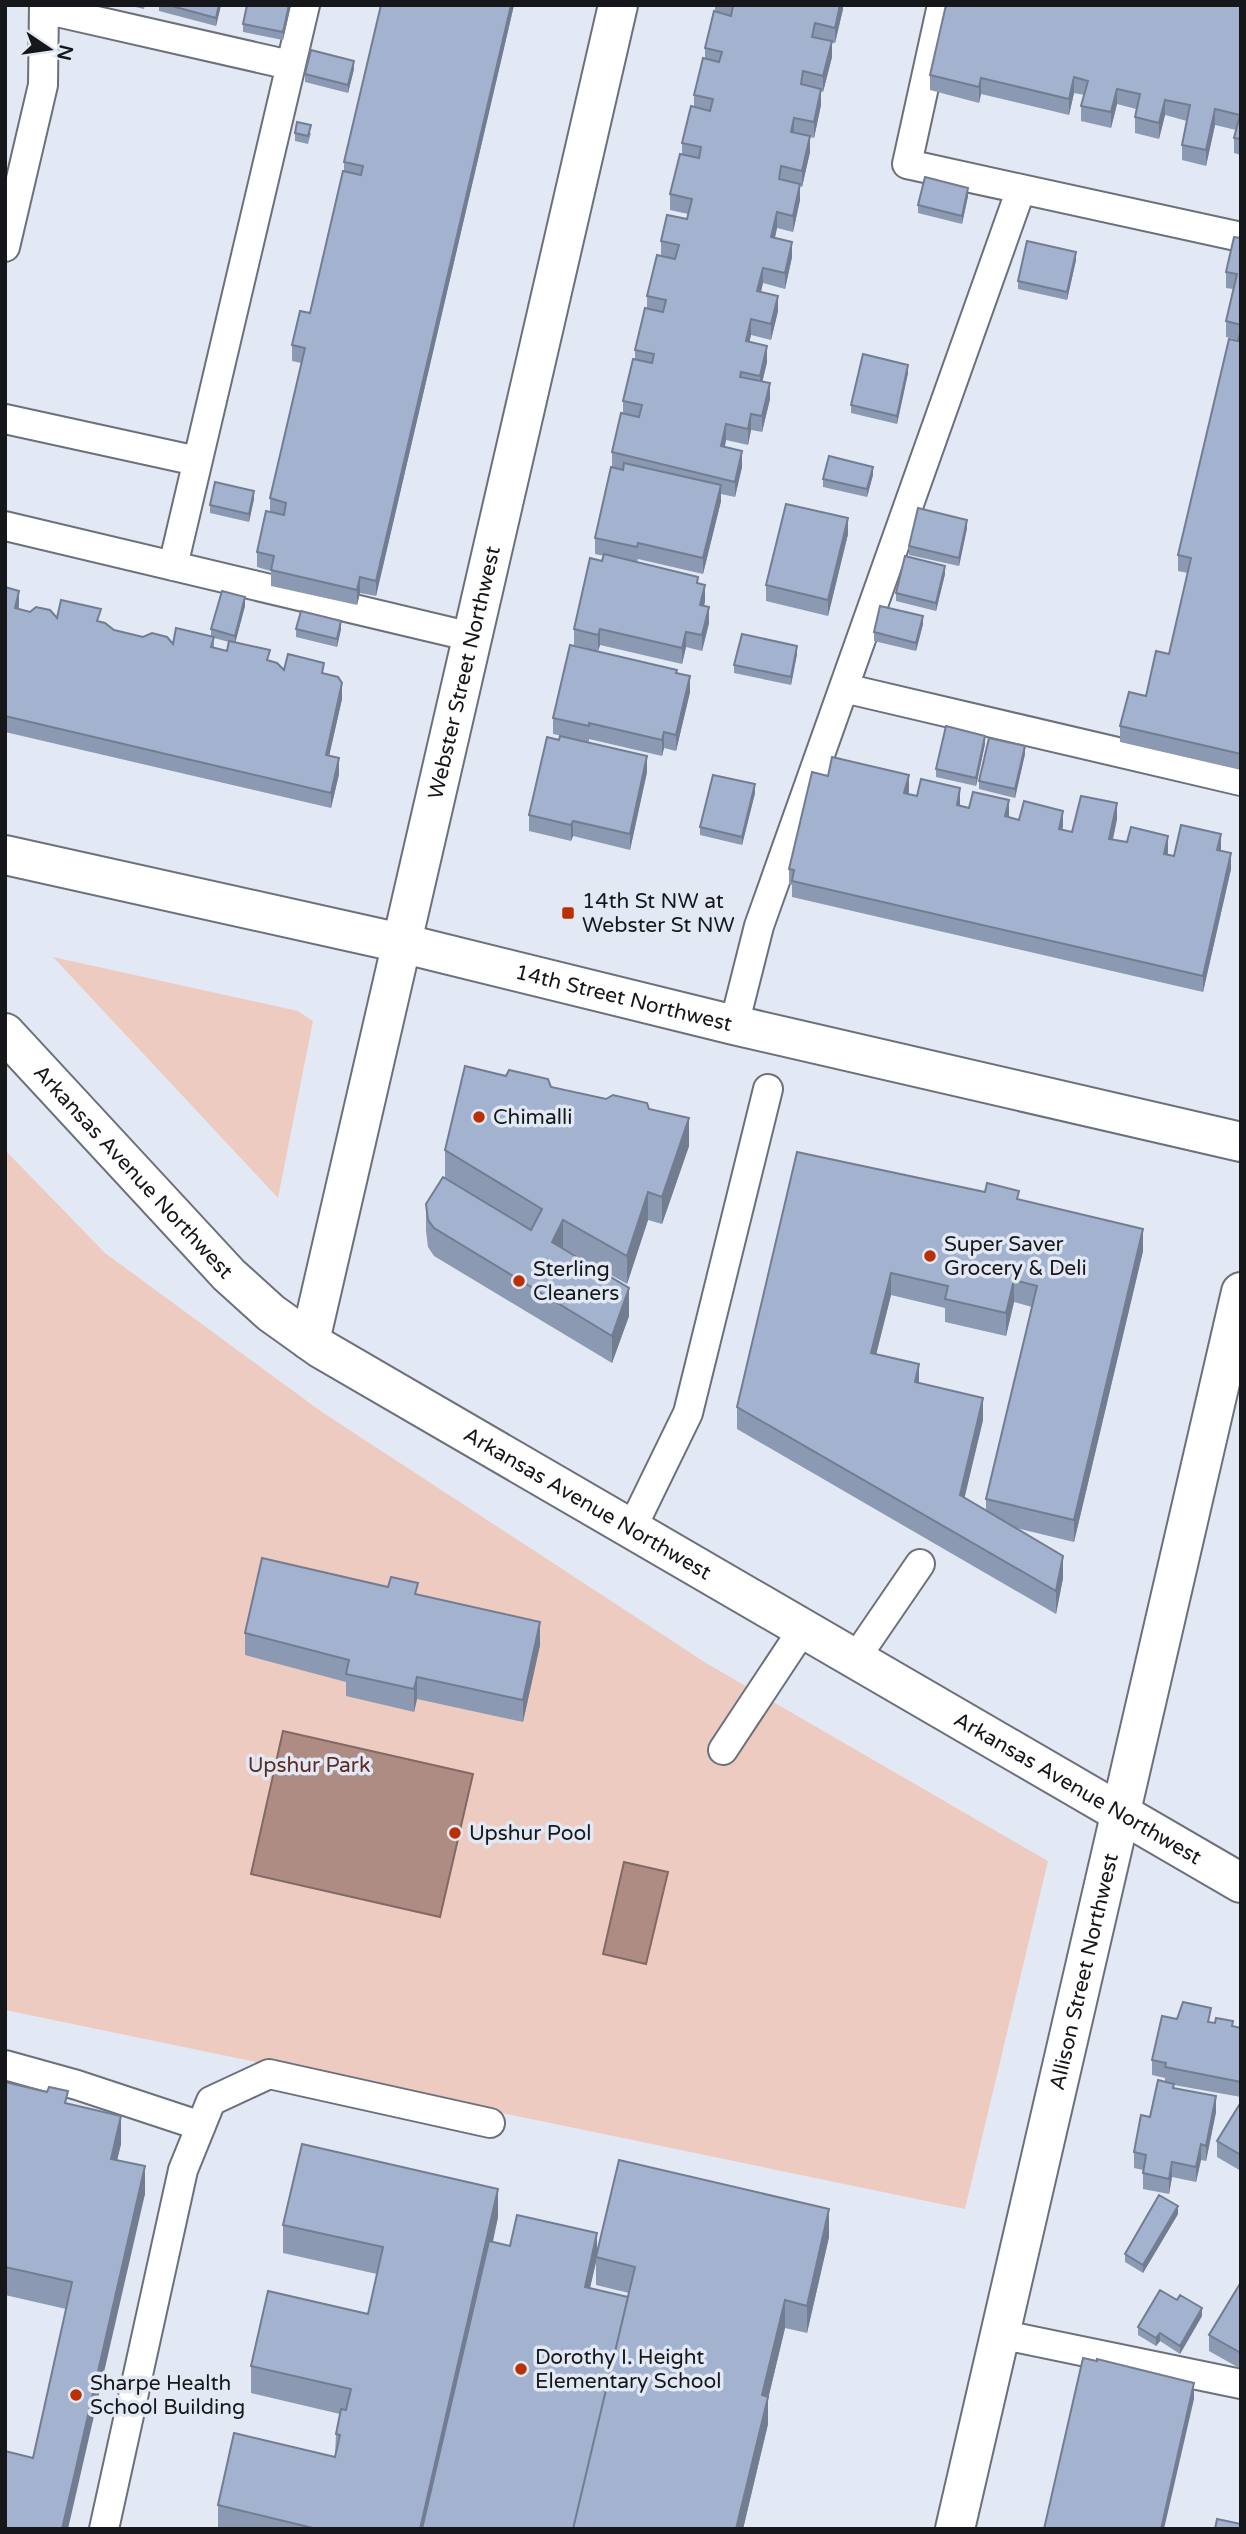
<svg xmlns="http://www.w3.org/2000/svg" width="1246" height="2534" font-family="'Varela Round',sans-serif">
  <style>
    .green { fill: #eecbc1 }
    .water { fill: #af8c83; stroke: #816964; stroke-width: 2 }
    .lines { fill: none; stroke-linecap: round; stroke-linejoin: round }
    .service-casing { stroke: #6b707a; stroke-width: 32 }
    .minor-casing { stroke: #6b707a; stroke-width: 42 }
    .tertiary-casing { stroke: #6b707a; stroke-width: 42 }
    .secondary-casing { stroke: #6b707a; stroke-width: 42 }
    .service { stroke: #fff; stroke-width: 28 }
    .minor { stroke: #fff; stroke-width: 38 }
    .tertiary { stroke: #fff; stroke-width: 38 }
    .secondary { stroke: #fff; stroke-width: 38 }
    .wall { fill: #8c99b2; fill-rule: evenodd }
    .shaded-wall { fill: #727d91 }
    .building { fill: #a3b2cf; stroke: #727d91; stroke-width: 2 }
    .poi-dot { fill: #b93002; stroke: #e3e9f4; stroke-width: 2.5 }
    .labels { text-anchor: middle; stroke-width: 7; stroke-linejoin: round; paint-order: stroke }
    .street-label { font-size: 21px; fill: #15171b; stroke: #e3e9f4 }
    .poi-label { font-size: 21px; fill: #15171b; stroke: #e3e9f4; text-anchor: start }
    .park-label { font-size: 21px; fill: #5d2c20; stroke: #e3e9f4 }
  </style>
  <rect width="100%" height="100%" fill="#e3e9f4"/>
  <path class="green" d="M53,957L298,1011L313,1021L278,1198Z
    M5,1150L105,1253L322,1412L706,1663L1048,1861L965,2209L5,2010Z"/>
  <path class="water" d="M283,1731L473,1774L440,1917L251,1874Z
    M624,1862L668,1872L646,1964L603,1954Z"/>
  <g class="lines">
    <g class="service-casing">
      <path id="service" d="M942,5L907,164L1241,237
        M44,9L290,65
        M5,247L43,85L44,5
        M5,419L197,461
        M5,526L472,637
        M173,566L305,5
        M844,688L1241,781
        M734,1025L759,926L1021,189
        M631,1530L688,1413L768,1089
        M855,1659L920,1564
        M723,1750L803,1629
        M5,2065L77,2085L201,2126
        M999,2334L1241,2384
        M104,2529L183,2170L211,2101L269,2074L490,2123"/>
    </g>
    <g class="minor-casing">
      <g id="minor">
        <path id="s1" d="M310,1341L618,5"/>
      </g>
    </g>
    <g class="tertiary-casing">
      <g id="tertiary">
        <path id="s2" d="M5,855L401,943L734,1025L1241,1142"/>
        <path id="s3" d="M955,2529L1241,1292"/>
      </g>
    </g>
    <g class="secondary-casing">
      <g id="secondary">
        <path id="s4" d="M5,1033L229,1275L271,1313L320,1348L1241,1883"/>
      </g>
    </g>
    <use href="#service" class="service"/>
    <use href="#minor" class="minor"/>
    <use href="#tertiary" class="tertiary"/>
    <use href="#secondary" class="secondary"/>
  </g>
  <path class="wall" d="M127,5H145L144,9Z
    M159,5H221L216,26L159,11Z
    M247,5H291L283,40L243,32V24Z
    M381,5H514L376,596L360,593L357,605L271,586V571L257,567V552L270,512V498L301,363L292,361V345L310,313L344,172V162Z
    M715,5H843V9L835,43H832V57L823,92L821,91V105L814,138L810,137V152L802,187L800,186V200L793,232L777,228L775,238L792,257L785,289L763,283L761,292L778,311L771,340L751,335L749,342L767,362L762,382L770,399L762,432L751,430L748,445L726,440L725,447L742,467L735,497L721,494V501L703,574L638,559L637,562L698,583L705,601L704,606L709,623L702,651L686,647L682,664L600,645L598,651L574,645V629L602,561L604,556L595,554V538L612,467V452L623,414V401L635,359V350L647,308V296L661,255V241L687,219L688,214L670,210V194L682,154V143L694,107V95L705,58V48L715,12Z
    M1241,5V155L1234,153V138L1236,130L1215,125L1206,166L1182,160V145L1187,121L1165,115L1159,139L1135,133V117L1136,109L1117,104L1111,128L1081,121V106L1084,95L1074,93L1069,115L981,94L979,103L930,90V75Z
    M354,69L348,93L305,82V74Z
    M295,133H311L308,144L295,141Z
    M968,196L962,224L918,213V205Z
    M1241,238V770L1120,742V726L1146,696L1169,654L1188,573L1178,571V555L1238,340L1226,337V321L1233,289L1226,288V272Z
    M1076,260L1067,300L1018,289V281Z
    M908,373L897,424L851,413V405Z
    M873,475L867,497L823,487V479Z
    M254,499L249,522L210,513V505Z
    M967,528L959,566L909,555V546Z
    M848,534L828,616L766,601V585Z
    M5,573L6,588L19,606L18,609L57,618L101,622L114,630L173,644L211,636V629L245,606L235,642L270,661L284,670L324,674L342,699L329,755L339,774L331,808L5,732ZM214,638L229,642L227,651L214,648Z
    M945,574L936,611L896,601V593Z
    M923,624L916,651L874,641V632Z
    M296,629H341L337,647L296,637Z
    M797,654L791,685L734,673V665Z
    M677,673L690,692L676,751L664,748L662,756L589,739V742L553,734V718Z
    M985,744L976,786L936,777V769Z
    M1025,754L1015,798L979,789V781Z
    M647,772L630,850L573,836L571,841L529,831V815Z
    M828,776L909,791L908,794L960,804V806L1019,820L1063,826L1062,830L1072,832L1117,819L1113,840L1168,851V854L1174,856L1221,850L1231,869L1203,992L792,897V885L789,884V869Z
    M755,793L742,845L700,835V827Z
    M551,1087L649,1109L689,1146L662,1224L648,1220L627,1284L563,1248V1249L629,1316L612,1363L434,1256L428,1247L426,1231V1204L445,1178V1150Z
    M797,1152L1019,1200L1143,1251L1074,1542L1016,1528L1063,1578L1056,1614L737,1429V1407ZM891,1295L945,1308V1322L1006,1336L1014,1302L1032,1307L986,1499V1510L964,1498L983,1420L919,1383L876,1354Z
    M418,1595L540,1645L523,1722L417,1699L414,1712L346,1696V1682L245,1655V1633Z
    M1177,2019L1211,2022L1241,2028V2097L1174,2085V2088L1216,2112L1206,2161L1201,2160L1196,2182L1172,2177L1169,2194L1143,2189V2170L1134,2168V2152L1150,2117L1165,2082V2078L1152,2075V2060Z
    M5,2082L68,2104L121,2144L117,2160L145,2194L33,2458L66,2309L5,2295Z
    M1241,2102V2171L1217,2157V2141Z
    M1178,2214L1143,2273L1125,2262V2254Z
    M498,2217L493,2242L510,2246L597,2251L829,2237L807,2333L785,2328L768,2399V2424L743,2529H218V2505L335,2457L336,2434L340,2414L251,2393V2366L368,2314L377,2274L283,2253V2225ZM596,2262V2285L629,2293L628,2297L590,2288Z
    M1241,2282V2369L1209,2351V2335Z
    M1202,2316L1180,2354L1160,2341L1156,2346L1138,2335V2327Z"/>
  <path class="shaded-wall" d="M219,5H221L216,26V18Z
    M289,5H291L283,40V32Z
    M511,5H514L376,596V581Z
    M840,5H843V9L835,43V28Z
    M832,41V57L823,92V76Z
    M354,61V69L348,93V85Z
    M1074,77V93L1069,115V99Z
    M981,78V94L979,103V87Z
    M821,89V105L814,138V122Z
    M1117,89V104L1111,128V112Z
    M1165,100V115L1159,139V123Z
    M1215,109V125L1206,166V150Z
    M794,118V133L791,132Z
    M810,136V152L802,187V171Z
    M800,184V200L793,232V216Z
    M968,188V196L962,224V216Z
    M777,212V228L771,253V237Z
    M792,242V257L785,289V273Z
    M1076,252V260L1067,300V292Z
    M763,268V283L757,307V291Z
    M778,296V311L771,340V324Z
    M751,319V335L746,357V341Z
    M767,346V362L760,392V376Z
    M908,365V373L897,424V416Z
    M770,383V399L762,432V416Z
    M751,414V430L748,445V429Z
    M726,424V440L721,462V446Z
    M742,451V467L735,497V482Z
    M873,467V475L867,497V489Z
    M721,485V501L703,574V558Z
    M254,491V499L249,522V514Z
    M848,518V534L828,616V600Z
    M967,520V528L959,566V558Z
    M945,566V574L936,611V603Z
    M360,577V593L357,605V590Z
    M705,585V601L700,621V605Z
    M19,591V606L15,624V608Z
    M245,597V606L235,644V636Z
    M709,607V623L702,651V635Z
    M923,616V624L916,651V643Z
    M341,621V629L337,647V639Z
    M600,629V645L598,651V635Z
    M686,632V647L682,664V648Z
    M797,646V654L791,685V677Z
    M690,676V692L676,751V735Z
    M342,683V699L326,770V755Z
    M664,732V748L662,756V740Z
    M985,736V744L976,786V778Z
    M1025,746V754L1015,798V789Z
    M647,756V772L630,850V834Z
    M339,758V774L331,808V793Z
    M909,775V791L904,809V793Z
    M755,784V793L742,845V837Z
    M960,788V804L957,821V805Z
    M1009,800V816L1005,832V816Z
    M1117,803V819L1109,855V839Z
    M1063,811V826L1059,845V829Z
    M573,821V836L571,841V825Z
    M1221,834V850L1217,865V850Z
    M1168,836V851L1164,869V854Z
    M1231,853V869L1203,992V976Z
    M689,1118V1146L662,1224V1197Z
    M648,1192V1220L627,1284V1256Z
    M563,1220V1248L552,1270V1242Z
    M1143,1229V1251L1074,1542V1520Z
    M891,1273V1295L871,1375V1353Z
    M1014,1280V1302L1006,1336V1313Z
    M629,1288V1316L612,1363V1336Z
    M919,1364V1386L915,1382Z
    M983,1398V1420L960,1517V1495Z
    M1063,1556V1578L1056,1614V1591Z
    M540,1622V1645L523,1722V1700Z
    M417,1677V1699L414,1712V1689Z
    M1216,2096V2112L1206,2161V2146Z
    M121,2116V2144L111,2186V2159Z
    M1201,2144V2160L1196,2182V2167Z
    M1172,2162V2177L1169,2194V2179Z
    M145,2166V2194L68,2529H62Z
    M498,2189V2217L427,2529H420Z
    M1178,2206V2214L1143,2273V2265Z
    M829,2209V2237L807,2333V2306Z
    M597,2233V2256L596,2257V2262L585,2309V2287Z
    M785,2300V2328L768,2399V2424L743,2529H736L762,2395Z
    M1202,2308V2316L1180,2354V2346Z
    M1160,2333V2341L1156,2346V2338Z
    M1194,2383V2399L1164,2529H1161Z"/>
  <path class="building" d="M168,5H219L216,18Z
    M247,5H289L283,32L243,24Z
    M381,5H511L376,581L360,577L357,590L271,570L274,556L257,552L266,511L284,515L286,503L270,498L305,348L292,345L300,311L310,313L343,171L361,175L363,166L344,162Z
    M733,5H840L835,28L815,23L812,37L832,41L823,76L803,71L801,84L821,89L814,122L794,118L791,132L810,136L802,171L781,166L779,179L800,184L793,216L777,212L771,237L792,242L785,273L763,268L757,291L778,296L771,324L751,319L746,341L767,346L760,376L741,372L740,377L770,383L762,416L751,414L748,429L726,424L721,446L742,451L735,482L612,452L621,413L639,417L642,405L623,401L633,359L652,363L654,354L635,350L645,308L663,312L666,300L647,296L657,255L675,259L679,245L661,241L667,215L687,219L692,199L670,194L680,154L699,158L701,147L682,143L691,106L710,111L713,99L694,95L703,58L719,62L722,52L705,48L714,11L731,16Z
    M946,5H1241V139L1234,138L1240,115L1215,109L1206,150L1182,145L1190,105L1165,100L1159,123L1135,117L1140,94L1117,89L1111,112L1081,106L1088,81L1074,77L1069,99L981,78L979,87L930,75Z
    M311,50L354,61L348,85L305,74Z
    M297,122L311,125L308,136L295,133Z
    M925,177L968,188L962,216L918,205Z
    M1234,237L1241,238V325L1226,321L1237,274L1226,272Z
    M1027,241L1076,252L1067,292L1018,281Z
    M1241,329V754L1120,726L1129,692L1146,696L1156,651L1169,654L1191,558L1178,555L1229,339L1238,341Z
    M863,354L908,365L897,416L851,405Z
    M829,456L873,467L867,489L823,479Z
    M624,463L721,485L703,558L638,543L637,547L595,538L611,467L623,470Z
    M215,482L254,491L249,514L210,505Z
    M786,504L848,518L828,600L766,585Z
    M918,508L967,520L959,558L909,546Z
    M604,554L698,577L697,583L705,585L700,605L709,607L702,635L686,632L682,648L600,629L598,635L574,629L590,558L602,561Z
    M905,556L945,566L936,603L896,593Z
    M5,587L19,591L15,608L30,612L36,607L50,610L57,618L61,600L101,609L97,621L105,623L114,630L143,637L152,633L167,637L173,644L176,628L214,637L211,647L227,651L229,641L270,650L267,660L277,663L284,670L288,654L324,663L322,673L338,677L342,683L326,755L339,758L331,793L5,716Z
    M222,591L245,597L235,636L211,629Z
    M880,606L923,616L916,643L874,632Z
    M301,611L341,621L337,639L296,629Z
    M742,634L797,646L791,677L734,665Z
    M570,645L677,670L676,673L690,676L676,735L664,732L662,740L589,723V726L553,718Z
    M946,726L985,736L976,778L936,769Z
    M560,736L647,756L630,834L573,821L571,825L529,815L547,737L559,740Z
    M989,738L1025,746L1015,789L979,781Z
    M832,757L909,775L904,793L917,796L921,779L960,788L957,805L969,808L973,792L1009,800L1005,816L1019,820L1024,801L1063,811L1059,829L1072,832L1081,796L1117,803L1109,839L1127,842L1131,827L1168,836L1164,854L1174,856L1181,825L1221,834L1217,850L1231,853L1203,976L792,881L794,870L789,869L812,772L828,776Z
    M713,775L755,784L742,837L700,827Z
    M465,1066L506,1076L509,1070L548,1079L551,1087L606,1099L613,1095L647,1103L649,1109L689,1118L662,1197L648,1192L627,1256L563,1220L552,1242L629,1288L612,1336L434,1228L428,1220L426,1204L443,1177L531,1230L542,1209L445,1150Z
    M797,1152L985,1192L987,1183L1019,1191L1017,1199L1143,1229L1074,1520L986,1499L1037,1286L1014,1280L1006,1313L945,1299L948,1286L891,1273L871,1353L919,1364L915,1382L983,1398L960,1495L1063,1556L1056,1591L737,1407Z
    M262,1558L388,1587L391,1577L418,1583L415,1594L540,1622L523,1700L417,1677L414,1689L346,1674L349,1660L245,1633Z
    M1183,2002L1211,2008L1208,2022L1215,2023L1216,2018L1233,2021L1232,2026L1241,2028V2082L1165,2067L1166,2063L1152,2060L1162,2016L1177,2019Z
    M1158,2080L1174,2084L1173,2088L1216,2096L1206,2146L1201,2144L1196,2167L1172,2162L1169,2179L1143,2173L1146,2155L1134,2152L1141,2115L1150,2117Z
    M5,2082L47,2092L49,2087L68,2091L65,2103L121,2116L111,2159L145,2166L62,2529H5V2451L33,2458L72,2282L5,2267Z
    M1241,2102V2155L1217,2141Z
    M302,2144L498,2189L420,2529H317L218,2505L234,2433L335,2457L340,2435L336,2434L341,2409L346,2410L351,2389L251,2366L268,2291L368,2314L383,2247L283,2225Z
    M619,2160L829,2209L807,2306L785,2300L762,2395L768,2397L736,2529H573L635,2267L596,2257Z
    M1159,2195L1178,2206L1143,2265L1125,2254Z
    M517,2215L597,2233L585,2287L628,2297L573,2529H422L489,2241L510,2246Z
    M1241,2282V2353L1209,2335Z
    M1160,2290L1177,2300L1180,2295L1202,2308L1180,2346L1160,2333L1156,2338L1138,2327Z
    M1083,2358L1097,2361V2359L1194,2383L1161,2529H1044Z
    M1217,2519L1241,2524V2529H1215Z"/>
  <g class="poi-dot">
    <rect x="561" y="906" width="14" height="14" rx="3.5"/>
    <circle cx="479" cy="1117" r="7"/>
    <circle cx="930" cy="1256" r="7"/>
    <circle cx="519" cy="1281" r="7"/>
    <circle cx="455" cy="1833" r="7"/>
    <circle cx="521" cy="2369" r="7"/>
    <circle cx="76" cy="2395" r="7"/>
  </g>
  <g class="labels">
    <g class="street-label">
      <text dy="7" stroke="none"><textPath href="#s1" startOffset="686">Webster Street Northwest</textPath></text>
      <text dy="7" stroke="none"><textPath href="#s2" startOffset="635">14th Street Northwest</textPath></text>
      <text dy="7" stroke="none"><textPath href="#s4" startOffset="189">Arkansas Avenue Northwest</textPath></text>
      <text dy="7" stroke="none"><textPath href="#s4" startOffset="756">Arkansas Avenue Northwest</textPath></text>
      <text dy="7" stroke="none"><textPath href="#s4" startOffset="1323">Arkansas Avenue Northwest</textPath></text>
      <text dy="7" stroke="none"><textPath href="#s3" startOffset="572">Allison Street Northwest</textPath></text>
    </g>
    <g class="poi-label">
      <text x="582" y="908">14th St NW at<tspan x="582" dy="24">Webster St NW</tspan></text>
      <text x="493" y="1124">Chimalli</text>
      <text x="944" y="1251">Super Saver<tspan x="944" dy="24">Grocery &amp; Deli</tspan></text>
      <text x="533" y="1276">Sterling<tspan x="533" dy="24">Cleaners</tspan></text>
      <text x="469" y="1840">Upshur Pool</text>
      <text x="535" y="2364">Dorothy I. Height<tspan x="535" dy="24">Elementary School</tspan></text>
      <text x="90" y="2390">Sharpe Health<tspan x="90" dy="24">School Building</tspan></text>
    </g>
    <g class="park-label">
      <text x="309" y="1772">Upshur Park</text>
    </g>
  </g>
  <rect width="1246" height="2534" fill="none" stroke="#15171b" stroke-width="14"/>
  <g transform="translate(49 49) rotate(103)" stroke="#e3e9f4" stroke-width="5" paint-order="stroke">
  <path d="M0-5L12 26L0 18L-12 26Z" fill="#15171b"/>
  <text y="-10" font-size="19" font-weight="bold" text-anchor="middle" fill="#15171b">N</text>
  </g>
</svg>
